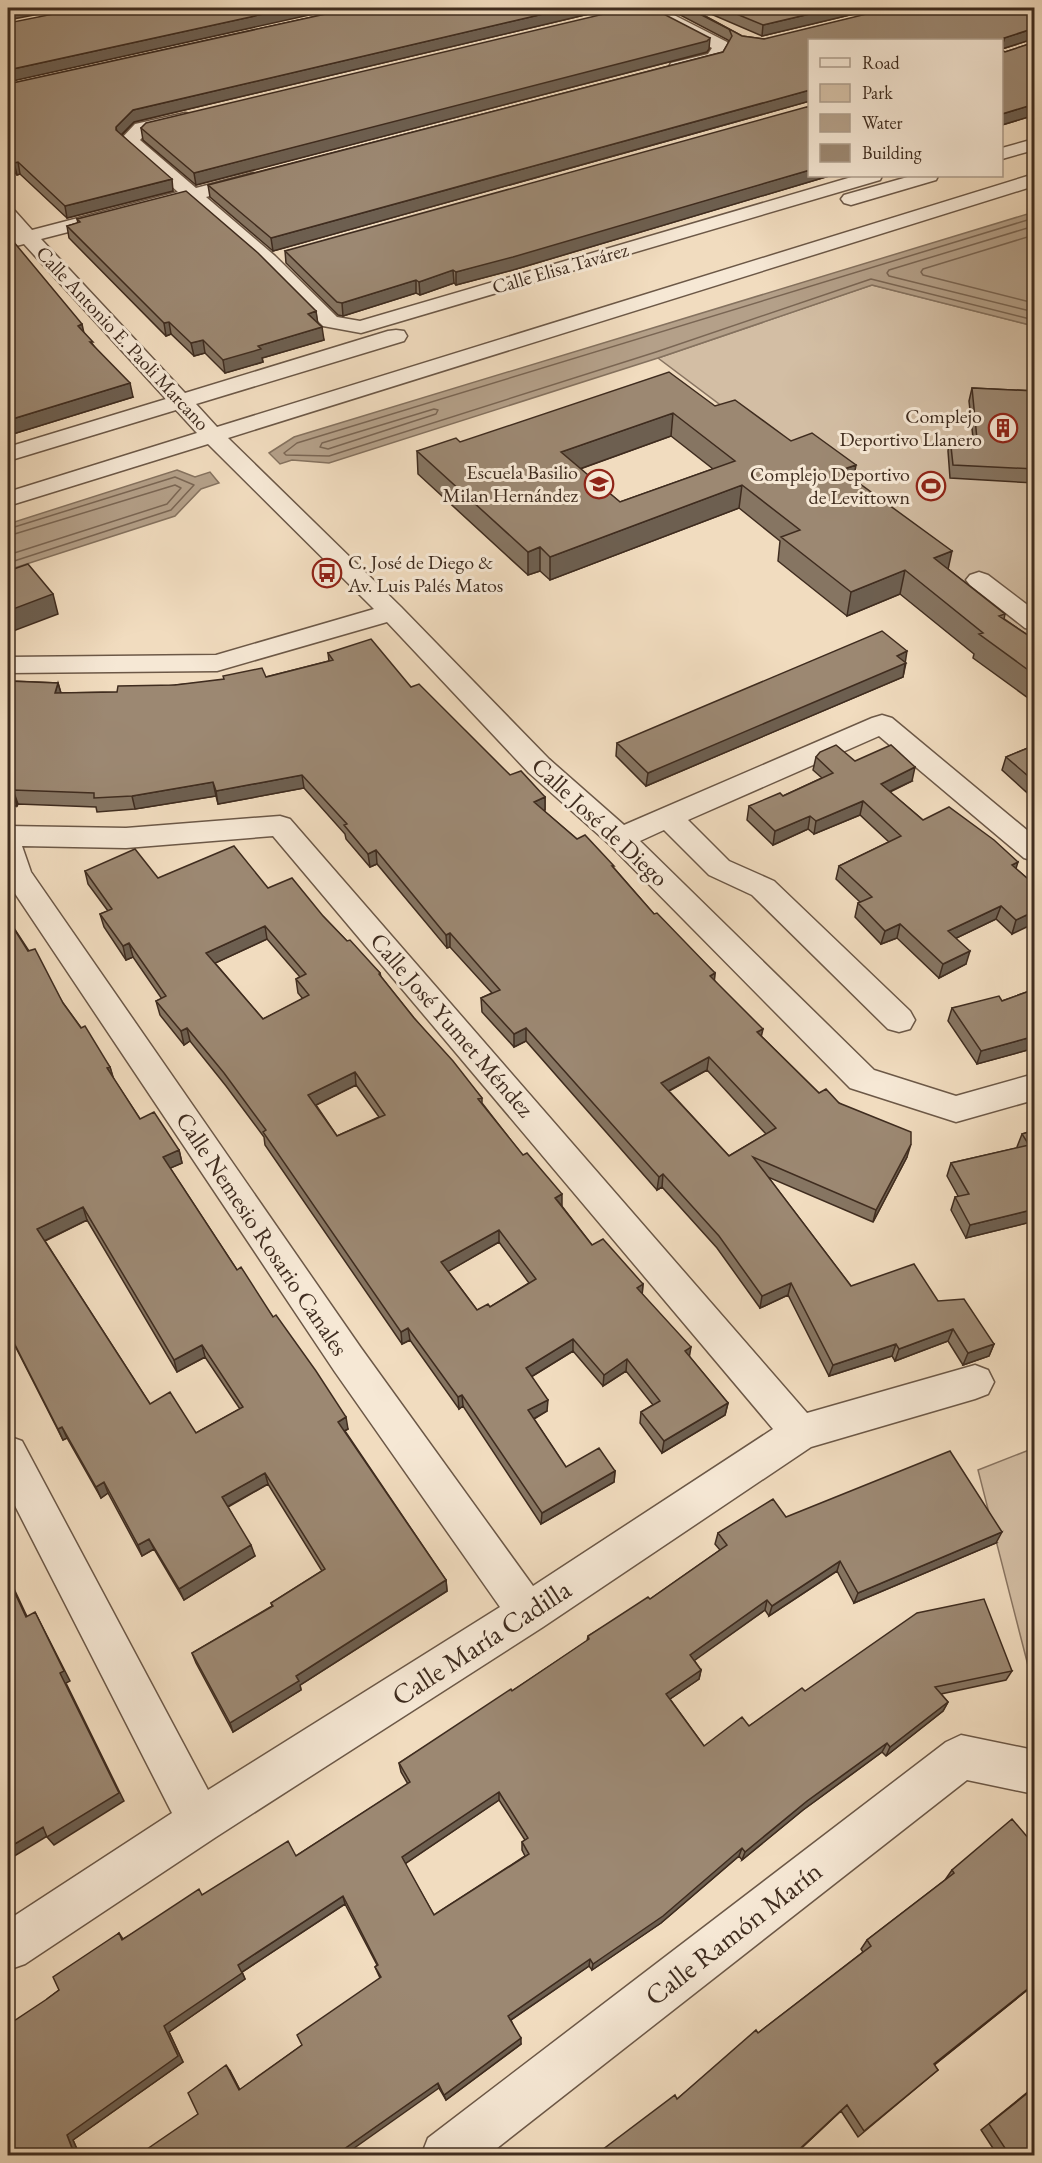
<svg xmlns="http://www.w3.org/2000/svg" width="1042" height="2163" font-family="'EB Garamond',serif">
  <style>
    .green { fill: #d3bea4; stroke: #897562; stroke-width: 1.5 }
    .water { fill: #b4a089; stroke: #85725f; stroke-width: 1.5 }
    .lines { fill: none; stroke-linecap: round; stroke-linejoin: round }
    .shore { stroke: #7a6654; stroke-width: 1.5 }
    .minor-casing { stroke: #6c5847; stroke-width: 3 }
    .minor { fill: #f6e8d5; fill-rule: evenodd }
    .wall { fill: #867562; stroke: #3f2c1f; stroke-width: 1.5; fill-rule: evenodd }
    .shaded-wall { fill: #6d5f50; stroke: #3f2c1f; stroke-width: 1.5 }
    .building { fill: #9c8872; stroke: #3f2c1f; stroke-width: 1.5; fill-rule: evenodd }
    .labels { text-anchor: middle; stroke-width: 6; stroke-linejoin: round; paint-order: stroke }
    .far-street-label { font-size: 20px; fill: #3f2c1f; stroke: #f6e8d5 }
    .far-poi-label { font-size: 20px; fill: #3f2c1f; stroke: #f6e8d5; text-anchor: end }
    .street-label { font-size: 24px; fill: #3f2c1f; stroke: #f6e8d5 }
    .near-street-label { font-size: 28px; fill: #3f2c1f; stroke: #f6e8d5 }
  </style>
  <rect width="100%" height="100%" fill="#f1dcbf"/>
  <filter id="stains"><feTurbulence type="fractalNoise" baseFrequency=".00333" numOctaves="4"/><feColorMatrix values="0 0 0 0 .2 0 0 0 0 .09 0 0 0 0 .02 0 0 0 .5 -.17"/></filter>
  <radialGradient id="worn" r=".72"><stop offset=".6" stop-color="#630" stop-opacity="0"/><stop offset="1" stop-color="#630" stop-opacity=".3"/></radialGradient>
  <path class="green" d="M872,285L1034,326V641L658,358Z
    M1034,1448V1689L978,1470Z"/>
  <path class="water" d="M1034,212V326L872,285L658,358L329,463L292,460L280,464L269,453L294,437Z
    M177,470L195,477L210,472L219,483L201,489L175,516L8,570V524Z"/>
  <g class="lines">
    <path class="shore" d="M1034,218L297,443L284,453L286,455L329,456L656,352L871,279L1034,320
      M1034,226L889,270L887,273L889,276L1034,312
      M1034,235L923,269L921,272L923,275L1034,303
      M434,409L438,410L436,414L328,449L320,447L322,443Z
      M8,529L175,477L194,485L171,510L8,563
      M8,536L175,485L181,488L167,504L8,555"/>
    <g class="minor-casing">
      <path id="minor" d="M670,13L727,42L729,46L721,61L677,72L671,71L669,67L671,63L708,54L712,48L664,21L662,18L664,15Z
        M185,113L191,114L194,118L191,122L147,132L140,140L196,188L253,173L260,175L262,179L260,183L206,197L275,256L337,317L360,321L855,176H882L880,180L361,333L323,326L261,264L189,201L41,239L185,393L388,331L396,330L404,331L407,336L404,341L196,404L217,427L1034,174V186L228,438L401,607L549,759L624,825L872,718L882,715L892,718L1034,836V861L1024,858L879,736L688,820L729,861L774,881L910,1011L915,1020L910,1029L899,1032L888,1029L752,895L709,875L664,830L640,841L874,1070L956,1096L1034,1074V1100L956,1122L850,1088L610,845L529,773L387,622L217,671L8,673V657L216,655L374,609L208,444L8,506V492L197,433L176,410L8,461V447L166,399L24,244L8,248V236L15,234L8,226V209L15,211L32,230L178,192L120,140L135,124Z
        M1034,139V150L1002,159V148Z
        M911,176H938L936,180L851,205L844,203L841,199L844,195Z
        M979,572L988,575L1034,610V630L1025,628L970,585L966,580L970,575Z
        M280,816L290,819L807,1413L975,1365L988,1370L994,1382L988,1394L975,1399L811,1447L543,1627L216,1837L25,1964L8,1970V1920L172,1813L8,1492V1436L22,1441L208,1790L500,1607L335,1372L8,883V826L126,828ZM273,836L773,1429L533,1586L361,1348L31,872L22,846L126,848Z
        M961,1735L1034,1750V1794L967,1780L487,2156H421L428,2138L946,1742Z"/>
    </g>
    <use href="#minor" class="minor"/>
  </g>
  <path class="wall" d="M353,8H614L134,122L122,135L173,191L67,218L20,174L17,175L8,166V84Z
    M657,8H879L762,36L704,11L697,12L742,36L764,39L1035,8V40L1033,39L1002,49V50L1005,52L1035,42V115L1002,125V40H810V101L273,251L210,197L208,185L723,52L729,42L728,40L667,8Z
    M709,49L707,52L196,185L143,140L141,128Z
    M810,176H829L513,270L456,285L454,283L420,295L416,293L343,316L338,315L286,263L285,251Z
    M77,219L316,311L317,322L324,340L262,358L263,362L225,373L205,353L194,356L171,334L166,336L69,238L67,226L78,223Z
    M8,236L84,333L133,397L13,434L8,428Z
    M972,388L1035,391V483L950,478L948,451L950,437L973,438L969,401Z
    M715,406L791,441L854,480L948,569L1005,614L1004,619L1035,640V703L973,658L974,654L900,594L847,616L778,561L780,541L739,508L550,580L540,571L528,575L418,474L417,451L460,442ZM671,436L713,469L620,502L580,469Z
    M328,653L411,687L510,775L545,797V810L544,811L577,839L614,868L654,914L715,973L714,980L761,1036L819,1093L839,1103L907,1157L873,1222L768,1177L851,1286L938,1301L994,1344L989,1356L963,1365L948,1341L895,1361L892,1356L829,1376L788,1295L760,1308L717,1248L662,1187L657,1190L526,1041L514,1047L482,1012L481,998L492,993L450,947L447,948L377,864L370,867L346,839L345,834L304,788L218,804L216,796L135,809L97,812L96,807L18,804L17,806H8V677L12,681L58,683L61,693L117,692L175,685L266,677L329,661ZM707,1070L766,1134L729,1156L669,1091Z
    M905,662L906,663L903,677L646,786L616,756L617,743Z
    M1035,745V800L1002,770L1006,757Z
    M816,757L855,761L912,781L890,792L923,820L1016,869L1035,885L1012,934L996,919L956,938L966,964L939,978L897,938L881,944L855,917L858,903L860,902L836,879L839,866L889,842L860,815L814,834L808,829L773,845L747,820L749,806L783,796L822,778L813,770Z
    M85,871L158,878L268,888L323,916L347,941L380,973L381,977L414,1018L482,1098V1103L592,1245L643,1284L642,1294L689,1356L728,1403L725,1415L662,1453L640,1423L641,1412L653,1405L626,1371L603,1386L573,1351L531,1377L547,1411L534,1419L566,1467L615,1471L614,1482L541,1524L463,1406L459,1409L410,1340L402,1344L265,1145L264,1137L226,1086L190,1041L184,1045L160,1015L156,1001L162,999L133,957L126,960L104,927L100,914L108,911L88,884ZM267,939L300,977L296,979L298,993L303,999L263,1019L215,963ZM356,1085L379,1117L337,1136L316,1105ZM499,1242L529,1283L490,1307L477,1310L448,1271Z
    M8,919L63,1003L110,1067L113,1078L140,1119L179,1150L182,1163L170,1168L237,1270L273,1317L348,1429L345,1431L446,1580L447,1591L300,1685L301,1690L233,1732L196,1663L192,1653L272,1606L271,1603L322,1571L268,1484L228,1507L255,1556L184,1600L154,1549L142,1556L108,1493L101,1498L67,1438L63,1440L8,1332ZM87,1220L177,1372L205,1357L240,1409L196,1433L150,1404L45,1241Z
    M1035,989V1048L977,1064L948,1021L952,1008L1002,1001Z
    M1035,1130V1221L966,1238L951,1210L955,1197L958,1196L947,1176L951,1163L1017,1148V1147L1022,1134Z
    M786,1517L996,1543L854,1603L837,1571L769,1616L765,1610L694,1660L701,1670L699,1679L670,1699L704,1746L749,1726L805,1691L1012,1671L1006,1680L941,1694L948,1702L943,1711L886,1756L882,1752L803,1810L742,1860L739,1856L661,1923L592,1970L589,1966L511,2020L521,2044L446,2100L439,2088L198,2114L230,2071L240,2090L302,2045L380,1978L375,1967L377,1965L345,1904L242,1972L245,1979L169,2032L183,2062L73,2140L80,2156H8L47,1999L59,1990L119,1933L123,1939L202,1895L296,1856L408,1784L401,1772L399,1763L512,1691L587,1641L588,1636L650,1599L720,1550L715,1544L718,1533ZM499,1800L525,1840L522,1842V1850L525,1856L434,1915L405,1864Z
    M1035,1846V1991L1031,1987L934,2065L938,2070L858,2137L841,2111L793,2156H594L677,2099L758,2033L863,1952L861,1949L867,1940L945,1880L952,1870Z
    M1035,2086V2156H998L981,2130Z"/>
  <path class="shaded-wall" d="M8,8H70L8,20Z
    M291,8H341L8,82V70Z
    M569,8H614L134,122L118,138L116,127L133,110Z
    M835,8H879L762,36L763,25Z
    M1035,28L1033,39L1002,49L1004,38Z
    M710,38L709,49L707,52L196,185L194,173Z
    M810,90V101L273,251L271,238Z
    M1035,104V115L1002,125V114Z
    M18,162L20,174L17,175L14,163Z
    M810,170V176H829L513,270L456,285V272Z
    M172,179L173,191L67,218L65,206Z
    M453,270L454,283L420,295L419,282Z
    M416,280V293L343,316L342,303Z
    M316,311L318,324L308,314Z
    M169,322L171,334L166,336L164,323Z
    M82,324L85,338L78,326Z
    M322,327L324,340L262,358L263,362L225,373L223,360L258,346Z
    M203,340L205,353L194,356L191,343Z
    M130,383L133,397L13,434L9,420Z
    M673,413L671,436L560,476L561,452Z
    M856,465L852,488L841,470Z
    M742,485L739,508L550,580V557Z
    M540,547V571L528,575V552Z
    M952,551L947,574L934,558Z
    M905,570L900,594L847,616L851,592Z
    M53,594L58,614L8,633V598Z
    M907,651L903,677L646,786L648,773Z
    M58,683L62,697L55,693Z
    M915,767L912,781L878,797L881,784Z
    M302,775L304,788L218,804L216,791Z
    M213,782L216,796L135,809L132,796Z
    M13,790L18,804L17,806L13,792Z
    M545,797V810L534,815V802Z
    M863,801L860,815L814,834L816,821Z
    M810,816L808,829L773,845L775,831Z
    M376,850L377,864L370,867L368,854Z
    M1018,862L1014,875L1012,865Z
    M1001,906L996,919L944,944L948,931Z
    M1035,911V923L1012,934L1016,920Z
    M900,924L897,938L881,944L885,931Z
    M265,926L267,939L209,966L206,953Z
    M450,933V947L447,948L446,935Z
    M129,943L133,957L126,960L123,946Z
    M970,951L966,964L939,978L943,964Z
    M715,973L714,987L710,976Z
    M187,1028L190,1041L184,1045L181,1031Z
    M526,1028V1041L514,1047V1034Z
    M763,1029L760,1042L757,1032Z
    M1035,1036V1048L977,1064L981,1051Z
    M709,1057L707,1070L659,1096L661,1083Z
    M110,1067L114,1080L107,1068Z
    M355,1072L356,1085L310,1108L308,1095Z
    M911,1144L907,1157L873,1222L876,1210Z
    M179,1150L182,1163L166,1170L163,1157Z
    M663,1174L662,1187L657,1190L659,1177Z
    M562,1194V1206L555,1198Z
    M83,1207L87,1220L42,1242L37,1229Z
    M1035,1209V1221L966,1238L970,1225Z
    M499,1230V1242L442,1275L441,1262Z
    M791,1283L788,1295L760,1308L762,1296Z
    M643,1284L642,1297L637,1288Z
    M408,1328L410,1340L402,1344L401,1332Z
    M953,1329L948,1341L895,1361L899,1349Z
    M573,1339V1351L526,1380V1368Z
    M896,1344L892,1356L829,1376L833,1365Z
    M994,1344L989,1356L963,1365L968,1353Z
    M202,1345L205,1357L177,1372L174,1360Z
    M691,1347L689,1359L685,1351Z
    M627,1359L626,1371L603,1386L604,1375Z
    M462,1395L463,1406L459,1409L458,1397Z
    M548,1400L547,1411L528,1422V1410Z
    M728,1403L725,1415L662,1453L664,1441Z
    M346,1417L348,1429L340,1433L338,1422Z
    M62,1427L67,1438L63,1440L58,1429Z
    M615,1471L614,1482L541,1524L542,1513Z
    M265,1473L268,1484L225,1508L222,1497Z
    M104,1482L108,1493L101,1498L96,1487Z
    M1002,1532L996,1543L854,1603L858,1593Z
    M149,1539L154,1549L142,1556L138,1545Z
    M251,1545L255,1556L184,1600L179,1589Z
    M840,1561L837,1571L769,1616L772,1606Z
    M8,1576L32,1627L26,1617L8,1578Z
    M446,1580L447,1591L300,1685L301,1690L233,1732L230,1723L296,1676Z
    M767,1600L765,1610L688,1665L690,1655Z
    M35,1612L70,1681L66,1683L124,1801L54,1845L47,1837L60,1673Z
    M701,1670L699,1679L664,1703L666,1694Z
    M948,1702L943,1711L886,1756L890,1747Z
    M887,1743L882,1752L803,1810L742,1860L745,1852L807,1801Z
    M499,1792V1800L403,1865L402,1857Z
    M43,1827L49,1835L8,1860V1848Z
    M742,1848L739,1856L661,1923L592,1970L593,1964Z
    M343,1896L345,1904L242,1972L245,1979L169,2032L183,2062L73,2140L80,2156H75L67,2135L164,2026L238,1965Z
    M590,1959L589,1966L508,2022V2016Z
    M1035,1983L1031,1987L927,2071L934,2064Z
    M521,2038V2044L446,2100L444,2095Z
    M226,2065L230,2071L243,2096L239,2090Z
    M438,2083L439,2088L343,2156H334Z
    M847,2105L793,2156H792Z"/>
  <path class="building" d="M83,8H291L8,70V23Z
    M353,8H569L133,110L116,127V130L172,179L65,206L18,162L14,163L8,157V84Z
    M629,8L656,10L710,38L707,41L194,173L141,128L146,123Z
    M688,8H694L696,11L742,36L764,39L891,8H1035V28L1004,38L1002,50L1005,52L1035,42V104L1002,114V40H810V90L271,238L208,185L723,52L732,36L729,29Z
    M722,8H835L763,25Z
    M810,106V170L513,257L456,272L453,270L419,282L416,280L342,303L337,302L285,251Z
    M186,191L258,253L316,311L308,314L322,327L258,346L261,349L223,360L203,340L191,343L169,322L164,323L67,226L80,222L77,219Z
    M8,236L13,241L82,324L78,326L93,342H90L130,383L9,420L8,418Z
    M669,372L715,406L735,400L791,441L812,433L856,465L841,470L952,551L934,558L1005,614L999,616L1035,640V675L979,634L983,633L905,570L851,592L781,537L800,530L742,485L550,557L540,547L528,552L417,451L456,438L460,442ZM673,413L735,461L620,502L561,452Z
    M972,388L1035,391V469L953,465L950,437L977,439Z
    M28,564L53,594L8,611V571Z
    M882,631L907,651L897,656L906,663L648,773L617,743Z
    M371,639L411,687L419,684L510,775L521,771L545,797L534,802L577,839L585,835L614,866H612L654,914L657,913L715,973L710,976L763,1029L757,1032L819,1093L826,1089L839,1103L911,1132V1144L876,1210L753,1157L851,1286L914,1264L938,1301L964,1299L994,1344L968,1353L953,1329L899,1349L896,1344L833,1365L791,1283L762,1296L719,1236L663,1174L659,1177L526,1028L514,1034L481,998L500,990L450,933L446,935L376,850L368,854L344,825L347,824L302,775L216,791L213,782L132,796L94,798V793L13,790V792H8V677H10L8,681L58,683L55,693L117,692L118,686L175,685L224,679L223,676L262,668L266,677L333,660L328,653ZM709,1057L776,1128L729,1156L661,1083Z
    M836,745L855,761L891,745L915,767L881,784L923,820L949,807L994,840L1018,862L1012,865L1035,885V911L1016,920L1001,906L948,931L970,951L943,964L900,924L885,931L858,903L872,897L839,866L901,836L863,801L816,821L810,816L775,831L749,806L780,793L783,796L833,773L816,757L820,752Z
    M1035,745V782L1006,757Z
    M234,846L268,888L292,878L323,916L347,941L350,940L380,973L379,974L414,1018L453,1061L482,1098L478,1099L523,1155L527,1153L562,1194L555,1198L592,1245L603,1239L643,1284L637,1288L691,1347L685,1351L728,1403L664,1441L641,1412L660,1401L627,1359L604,1375L573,1339L526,1368L548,1400L528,1410L566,1467L599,1448L615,1471L542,1513L462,1395L458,1397L408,1328L401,1332L263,1132L266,1130L224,1073L187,1028L181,1031L156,1001L166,996L129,943L123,946L100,914L112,909L85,871L135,849L158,878ZM265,926L306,974L296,979L309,995L263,1019L206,953ZM355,1072L385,1115L337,1136L308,1095ZM499,1230L536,1279L490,1307L488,1304L477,1310L441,1262Z
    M8,919L28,951L35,949L63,1003L81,1028L85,1026L110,1067L107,1068L140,1119L154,1112L179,1150L163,1157L237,1270L241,1267L273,1317L276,1315L316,1371L346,1417L338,1422L446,1580L296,1676L299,1681L230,1723L192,1653L273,1606L271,1603L325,1569L265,1473L222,1497L251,1545L179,1589L149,1539L138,1545L104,1482L96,1487L62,1427L58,1429L8,1331ZM83,1207L174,1360L202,1345L243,1407L196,1433L170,1392L150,1404L37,1229Z
    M1035,989V1036L981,1051L952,1008L999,996L1002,1001Z
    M1035,1130V1209L970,1225L955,1197L969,1194L951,1163L1029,1145L1022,1134Z
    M950,1451L1002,1532L858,1593L840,1561L772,1606L767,1600L690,1655L701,1670L666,1694L704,1746L742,1717L749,1726L802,1688L805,1691L917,1613L984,1599L1012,1671L935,1687L948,1702L890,1747L887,1743L807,1801L745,1852L742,1848L663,1916L593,1964L590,1959L508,2016L521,2038L444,2095L438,2083L334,2156H137L198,2114L188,2093L226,2065L239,2090L302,2045L297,2035L381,1977L375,1967L378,1965L343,1896L238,1965L242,1973L164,2026L178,2056L67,2135L75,2156H8V2025L47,1999L59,1990L53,1977L119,1933L122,1940L199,1889L202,1895L288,1841L296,1856L410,1782L399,1763L511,1689L512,1691L589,1639L588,1636L648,1597L650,1599L727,1545L718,1533L773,1499L786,1517ZM499,1792L528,1838L522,1842L529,1854L434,1915L402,1857Z
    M8,1578L26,1617L35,1612L64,1671L60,1673L119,1793L47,1837L43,1827L8,1848Z
    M1012,1819L1035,1846V1983L934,2064L938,2070L864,2131L847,2105L792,2156H594L675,2095L677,2099L756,2030L758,2033L871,1946L867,1940L954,1873L952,1870Z
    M1035,2087V2156H1001L1007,2151L989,2124Z"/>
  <defs>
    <g id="building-ring" transform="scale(1.5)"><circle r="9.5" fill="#f6e8d5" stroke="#8f2418" stroke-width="1.5"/><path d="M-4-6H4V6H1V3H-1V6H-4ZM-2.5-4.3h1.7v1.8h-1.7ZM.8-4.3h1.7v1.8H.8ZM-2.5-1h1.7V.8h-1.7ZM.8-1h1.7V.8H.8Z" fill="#8f2418"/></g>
    <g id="school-ring" transform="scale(1.5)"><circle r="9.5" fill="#f6e8d5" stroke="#8f2418" stroke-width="1.5"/><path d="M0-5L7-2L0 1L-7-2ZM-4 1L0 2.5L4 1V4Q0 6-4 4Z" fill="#8f2418"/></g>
    <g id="stadium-ring" transform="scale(1.5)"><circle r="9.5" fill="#f6e8d5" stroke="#8f2418" stroke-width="1.5"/><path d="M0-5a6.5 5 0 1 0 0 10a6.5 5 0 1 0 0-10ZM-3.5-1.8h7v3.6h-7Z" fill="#8f2418"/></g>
    <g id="bus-ring" transform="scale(1.5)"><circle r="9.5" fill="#f6e8d5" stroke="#8f2418" stroke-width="1.5"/><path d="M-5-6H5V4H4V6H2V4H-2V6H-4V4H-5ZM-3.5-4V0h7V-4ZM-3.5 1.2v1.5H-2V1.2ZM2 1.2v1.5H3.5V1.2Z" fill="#8f2418"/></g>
  </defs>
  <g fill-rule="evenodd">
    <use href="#building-ring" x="1003" y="428"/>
    <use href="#school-ring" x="599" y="484"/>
    <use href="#stadium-ring" x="931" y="486"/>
    <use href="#bus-ring" x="327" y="573"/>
  </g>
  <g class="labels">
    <g class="far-street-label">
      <text transform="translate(560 268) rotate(-16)" y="7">Calle Elisa Tavárez</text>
      <text transform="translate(123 338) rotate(47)" y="7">Calle Antonio E. Paoli Marcano</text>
    </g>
    <g class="far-poi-label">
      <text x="982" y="423">Complejo<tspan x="982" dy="23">Deportivo Llanero</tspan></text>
      <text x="578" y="479">Escuela Basilio<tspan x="578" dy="23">Milan Hernández</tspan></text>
      <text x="910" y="481">Complejo Deportivo<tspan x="910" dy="23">de Levittown</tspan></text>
      <text x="348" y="569" text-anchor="start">C. José de Diego &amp;<tspan x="348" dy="23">Av. Luis Palés Matos</tspan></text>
    </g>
    <g class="street-label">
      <text transform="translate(600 822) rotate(43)" y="8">Calle José de Diego</text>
      <text transform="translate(452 1025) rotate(49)" y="8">Calle José Yumet Méndez</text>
      <text transform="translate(262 1234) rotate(56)" y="8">Calle Nemesio Rosario Canales</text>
    </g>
    <g class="near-street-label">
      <text transform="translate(481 1642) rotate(-33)" y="10">Calle María Cadilla</text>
      <text transform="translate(733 1933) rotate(-38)" y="10">Calle Ramón Marín</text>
    </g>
  </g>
  <rect width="1042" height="2163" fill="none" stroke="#f1dcbf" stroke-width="30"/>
  <rect x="9" y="9" width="1024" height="2145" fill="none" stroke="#3f2c1f" stroke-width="3"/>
  <rect x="15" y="15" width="1012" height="2133" fill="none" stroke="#3f2c1f" stroke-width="1.5"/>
  <rect x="808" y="39" width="195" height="138" fill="#f6e8d5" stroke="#ad9d8c" stroke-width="1.5"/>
  <rect x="820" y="58" width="30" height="9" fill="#f6e8d5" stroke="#ad9d8c" stroke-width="1.5"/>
  <text x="862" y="69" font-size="18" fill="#3f2c1f">Road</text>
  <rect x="820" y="84" width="30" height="18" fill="#d3bea4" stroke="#ad9d8c" stroke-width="1.5"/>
  <text x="862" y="99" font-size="18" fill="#3f2c1f">Park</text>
  <rect x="820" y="114" width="30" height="18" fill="#b4a089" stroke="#ad9d8c" stroke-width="1.5"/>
  <text x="862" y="129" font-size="18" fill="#3f2c1f">Water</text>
  <rect x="820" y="144" width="30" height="18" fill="#9c8872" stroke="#ad9d8c" stroke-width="1.5"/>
  <text x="862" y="159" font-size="18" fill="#3f2c1f">Building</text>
  <rect width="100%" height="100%" filter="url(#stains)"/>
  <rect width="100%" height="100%" fill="url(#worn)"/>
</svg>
